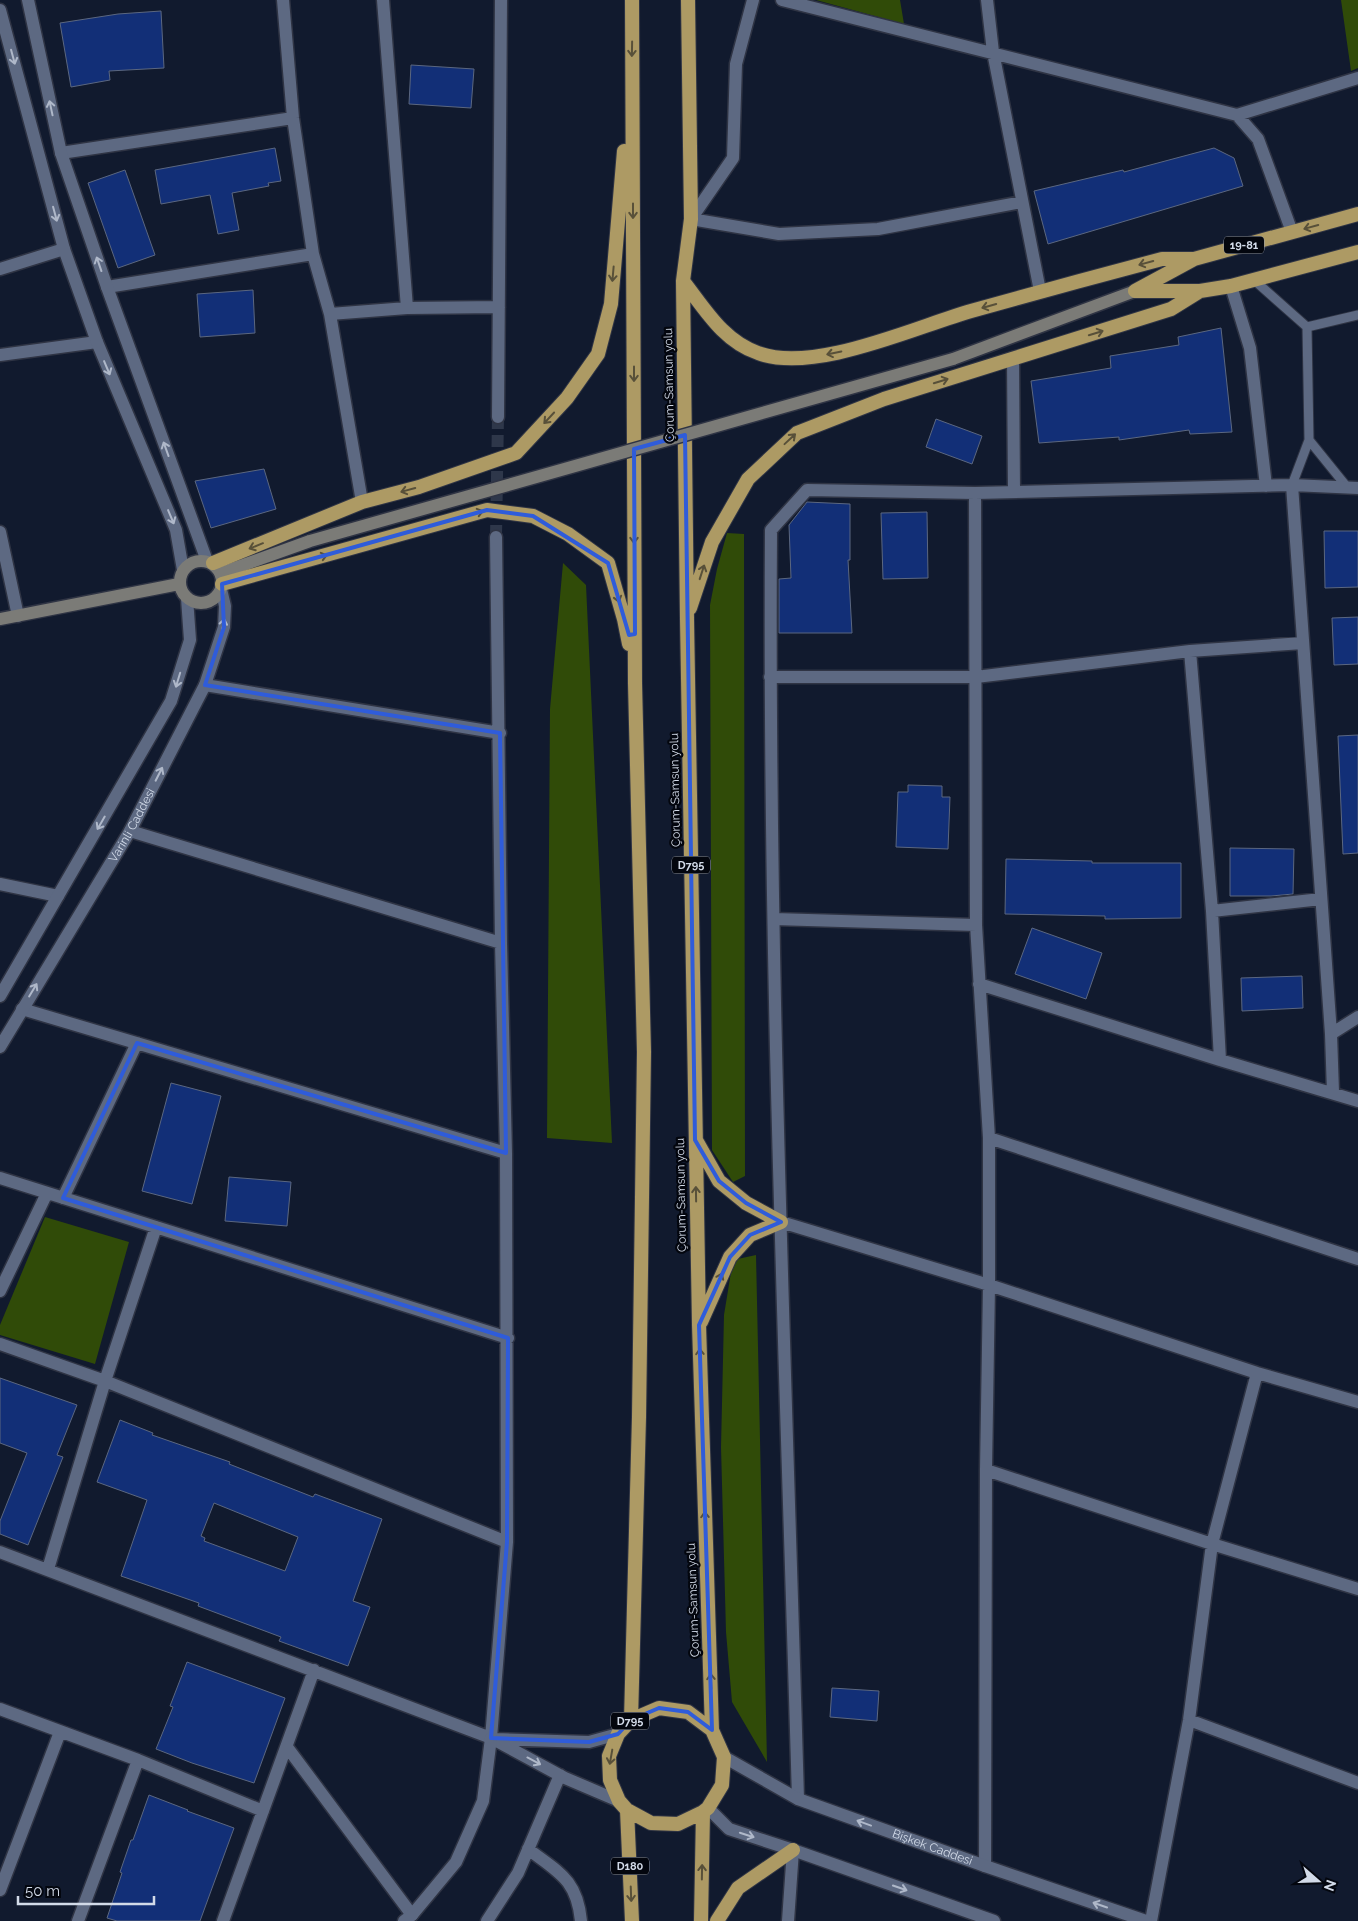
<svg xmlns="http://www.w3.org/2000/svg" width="1358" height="1921" font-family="Raleway,sans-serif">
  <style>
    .green { fill: #304b08 }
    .building { fill: #122f77; stroke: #5b6780; fill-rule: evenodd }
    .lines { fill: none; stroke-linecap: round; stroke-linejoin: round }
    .minor-tunnel { stroke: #2e374a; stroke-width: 12; stroke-dasharray: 12 6; stroke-linecap: butt }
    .service-casing { stroke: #2f3444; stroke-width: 11 }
    .minor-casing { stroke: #2f3444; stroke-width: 15 }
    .tertiary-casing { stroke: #2f3444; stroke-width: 15 }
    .secondary-casing { stroke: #2f3444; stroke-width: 15 }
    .trunk-casing { stroke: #2f3444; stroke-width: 16 }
    .service { stroke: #5d6982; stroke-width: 9 }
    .minor { stroke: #5d6982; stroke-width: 12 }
    .tertiary { stroke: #5d6982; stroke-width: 12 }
    .secondary { stroke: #7b7b77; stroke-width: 12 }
    .trunk { stroke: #ad9a64; stroke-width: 14 }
    .secondary-bridge-casing { stroke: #2f3444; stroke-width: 15; stroke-linecap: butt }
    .secondary-bridge { stroke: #7b7b77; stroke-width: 12 }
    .oneway { stroke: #585039 }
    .oneway2 { stroke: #afb8c9 }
    .marked { fill: none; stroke: #2f5cda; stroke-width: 4; stroke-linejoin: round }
    .labels { text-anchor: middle; stroke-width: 4.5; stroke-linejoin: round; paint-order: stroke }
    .shield { fill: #03060e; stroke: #949aa7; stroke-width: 1 }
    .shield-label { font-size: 11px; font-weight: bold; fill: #d2dae8 }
    .street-label { font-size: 12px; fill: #d2dae8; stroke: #03060e }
  </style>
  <rect width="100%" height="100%" fill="#111a2e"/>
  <path class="green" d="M816,0H900L904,24Z
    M1341,0H1358V68L1351,71Z
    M727,533L744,534L745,1176L733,1182L712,1150L710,605L717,569Z
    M563,563L586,585L612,1143L547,1138L550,709Z
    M45,1217L129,1242L95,1364L0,1335V1325Z
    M756,1255L767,1762L732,1702L726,1632L721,1447L724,1315L733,1260Z"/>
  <path class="building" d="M161,11L164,68L109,71L110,80L71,87L60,23L118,14Z
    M411,65L474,69L471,108L409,104Z
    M275,148L281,181L268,183L269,186L232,193L239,230L218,234L210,195L161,204L155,170Z
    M1214,148L1234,158L1243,186L1048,244L1034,191L1123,170L1124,172Z
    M125,170L155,255L118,268L88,183Z
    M253,290L255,333L200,337L197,294Z
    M1221,328L1232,432L1190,434L1189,430L1119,440V437L1039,443L1031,381L1111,368L1110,356L1179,345L1178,337Z
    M936,419L982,436L972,464L926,447Z
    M264,469L276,509L211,528L195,481Z
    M807,502L850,504V560H848L852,633H779V579L791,578L789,525Z
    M927,512L928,578L883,579L881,513Z
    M1324,531H1358V587L1325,588Z
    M1358,617V664L1334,665L1332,618Z
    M1358,735V853L1343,854L1338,736Z
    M908,785L942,786V797H950L948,849L896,847L898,792H908Z
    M1230,848L1294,849L1293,894L1271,896H1230Z
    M1006,859L1092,861V863H1181V918L1105,919V916L1005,914Z
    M1032,928L1102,953L1086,999L1015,974Z
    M1302,976L1303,1008L1242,1011L1241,978Z
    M171,1083L221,1096L192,1204L142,1191Z
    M229,1177L291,1182L287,1226L225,1221Z
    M0,1378L77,1405L57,1455L63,1457L28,1545L0,1534V1521L27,1453L0,1443Z
    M120,1420L153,1433L152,1435L230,1462L229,1464L313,1497L315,1494L382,1519L353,1601L370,1607L348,1666L279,1641L281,1637L198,1606L199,1603L121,1576L147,1500L97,1482ZM214,1503L298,1537L285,1571L204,1541L205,1538L201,1536Z
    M187,1662L285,1698L254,1783L192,1763L156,1749L173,1707L170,1706Z
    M832,1688L879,1691L877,1721L830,1717Z
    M149,1795L188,1810L187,1811L234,1828L200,1921H117L107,1918L122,1873L120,1872L131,1840H133Z"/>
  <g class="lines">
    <path class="minor-tunnel" d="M496,537L498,417"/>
    <g class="service-casing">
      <path id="service" d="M1254,280L1307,327L1358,315
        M1307,327L1309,440L1347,487
        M1292,485L1309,440"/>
    </g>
    <g class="minor-casing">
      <path id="minor" d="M283,0L293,118L313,254L330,314L362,502
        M383,0L407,308
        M753,0L736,64L733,158L691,219L779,234L878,229L1022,202
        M782,0L1237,115L1358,78
        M987,0L993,52L1040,291
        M1237,115L1258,139L1292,232
        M61,153L293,118
        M0,269L64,249
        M1231,286L1250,348L1266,486
        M107,287L313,254
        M330,314L407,308L499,307
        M0,355L97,342
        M1013,358L1014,492
        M498,417L501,0
        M1292,485L1331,1034L1333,1092
        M975,493L976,925L989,1138V1285L986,1470L985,1866
        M0,532L18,616
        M1190,651L1212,911L1220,1060
        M770,677H976L1190,651L1303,643
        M205,685L500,733
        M130,831L501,943
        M0,884L58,896
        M1212,911L1321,899
        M774,919L976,925
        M979,984L1220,1060L1358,1101
        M22,1009L506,1153
        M1331,1034L1358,1017
        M989,1138L1358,1259
        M0,1178L508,1338
        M63,1198L137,1043
        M781,1222L989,1285L1257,1373L1358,1402
        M0,1291L47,1193
        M0,1344L105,1381L507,1542
        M986,1470L1212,1544L1358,1589
        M0,1552L491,1738L565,1778L619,1801
        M48,1569L105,1381L156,1227
        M0,1709L138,1760L263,1811
        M1189,1720L1358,1783
        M491,1738L507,1542L506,1153L501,943L496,537
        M496,1739L589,1742L618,1734
        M287,1747L412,1915
        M798,1799C786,1376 768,953 771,530L807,490L975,493L1292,485L1358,488
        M528,1849C558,1872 577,1879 581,1921
        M0,1890L60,1732
        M78,1921L138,1760
        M223,1921L314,1670
        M487,1921L518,1873L560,1775
        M788,1921L793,1850
        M1151,1921L1189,1720L1212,1544L1257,1373"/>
    </g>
    <g class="tertiary-casing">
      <g id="tertiary">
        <path d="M28,0L61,153L107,287L207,561"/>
        <path d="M0,10L64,249L97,342L176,530L183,570"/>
        <path d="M0,996L171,701L190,640L187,598"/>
        <path id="s1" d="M0,1047L130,831L205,685L224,627L225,606L221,589"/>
        <path id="s2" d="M724,1757L798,1799L985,1866L1146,1921"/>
        <path d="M708,1808L729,1829L793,1850L994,1921"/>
        <path d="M404,1921L412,1915L456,1862L483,1801L491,1738"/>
      </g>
    </g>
    <g class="secondary-casing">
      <path id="secondary" d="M953,359L1135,291
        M180 582a21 21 0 1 1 42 0a21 21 0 1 1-42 0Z
        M221,573L310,541
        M0,619L179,584"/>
    </g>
    <g class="trunk-casing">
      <path id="trunk" d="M688,0L691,219L683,281L687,619L699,1325L712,1730
        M683,281C705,309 723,341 758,353C814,374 915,327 971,311C1035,293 1098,276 1162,259H1194
        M1135,291L1194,259L1358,214
        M1138,291H1200L1231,286L1358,252
        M213,563L362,502L419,487L516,453L567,398L598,354L611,304L624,151
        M222,584L487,510L533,516L568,534L608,563L624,619L629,644
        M690,608L712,542L748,479L797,433L884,399L1171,309L1200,291
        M697,1142L719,1181L746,1203L781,1222
        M701,1322L730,1257L750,1235L781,1222
        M631,1720L639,1417L644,1052L635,683L632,0
        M627,1810L632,1921
        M701,1921L703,1812L708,1808L722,1785L724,1757L712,1730L688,1712L659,1708L631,1720L618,1734L609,1756L610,1780L619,1801L627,1810L651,1823L678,1824L703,1812
        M717,1921L738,1888L793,1850"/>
    </g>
    <use href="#service" class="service"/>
    <use href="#minor" class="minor"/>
    <use href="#tertiary" class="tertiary"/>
    <use href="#secondary" class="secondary"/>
    <use href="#trunk" class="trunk"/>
    <g class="secondary-bridge-casing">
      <path id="secondary-bridge" d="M310,541L953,359"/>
    </g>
    <use href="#secondary-bridge" class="secondary-bridge"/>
  </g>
  <defs><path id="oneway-shaft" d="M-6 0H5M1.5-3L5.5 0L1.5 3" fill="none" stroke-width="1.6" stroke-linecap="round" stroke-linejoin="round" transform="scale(1.25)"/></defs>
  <g class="oneway">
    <use href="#oneway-shaft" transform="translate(632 49) rotate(91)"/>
    <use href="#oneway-shaft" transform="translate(633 211) rotate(90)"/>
    <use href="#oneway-shaft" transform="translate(1311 227) rotate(165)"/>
    <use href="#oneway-shaft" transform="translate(1146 263) rotate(165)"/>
    <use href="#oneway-shaft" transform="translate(613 274) rotate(95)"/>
    <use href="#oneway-shaft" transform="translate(989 306) rotate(164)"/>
    <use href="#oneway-shaft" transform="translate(1096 333) rotate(-17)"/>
    <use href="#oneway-shaft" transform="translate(834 353) rotate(168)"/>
    <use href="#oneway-shaft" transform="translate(634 374) rotate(90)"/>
    <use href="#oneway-shaft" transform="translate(941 381) rotate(-17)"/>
    <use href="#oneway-shaft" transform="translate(549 418) rotate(133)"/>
    <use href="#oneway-shaft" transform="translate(790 439) rotate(-43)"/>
    <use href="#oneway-shaft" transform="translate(408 490) rotate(165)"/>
    <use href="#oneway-shaft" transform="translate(476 513) rotate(-16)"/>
    <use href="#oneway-shaft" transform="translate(634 536) rotate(90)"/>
    <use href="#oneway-shaft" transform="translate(256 546) rotate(158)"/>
    <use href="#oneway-shaft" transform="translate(320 557) rotate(-16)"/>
    <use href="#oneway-shaft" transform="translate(702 572) rotate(-72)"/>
    <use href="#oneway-shaft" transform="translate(617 595) rotate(74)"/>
    <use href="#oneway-shaft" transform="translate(696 1194) rotate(-91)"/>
    <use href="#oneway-shaft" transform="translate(719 1280) rotate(-66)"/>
    <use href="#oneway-shaft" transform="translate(700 1356) rotate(-92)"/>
    <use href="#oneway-shaft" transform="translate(705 1519) rotate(-92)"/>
    <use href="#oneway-shaft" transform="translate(711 1681) rotate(-92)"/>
    <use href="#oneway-shaft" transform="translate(611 1757) rotate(100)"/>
    <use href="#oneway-shaft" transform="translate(702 1872) rotate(-89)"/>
    <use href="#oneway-shaft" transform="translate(631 1894) rotate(88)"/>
  </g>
  <g class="oneway2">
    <use href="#oneway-shaft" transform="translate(13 57) rotate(75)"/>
    <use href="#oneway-shaft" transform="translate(51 108) rotate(-102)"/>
    <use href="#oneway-shaft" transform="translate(55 214) rotate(75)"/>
    <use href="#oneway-shaft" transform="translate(99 264) rotate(-109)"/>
    <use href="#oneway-shaft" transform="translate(107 368) rotate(67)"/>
    <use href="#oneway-shaft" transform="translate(166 449) rotate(-110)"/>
    <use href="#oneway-shaft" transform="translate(171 517) rotate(67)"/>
    <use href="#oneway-shaft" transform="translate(223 626) rotate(-80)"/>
    <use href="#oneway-shaft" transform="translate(178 680) rotate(107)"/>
    <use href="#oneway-shaft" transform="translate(159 774) rotate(-63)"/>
    <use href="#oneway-shaft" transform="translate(101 823) rotate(120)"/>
    <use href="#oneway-shaft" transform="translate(33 990) rotate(-59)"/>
    <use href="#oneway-shaft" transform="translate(534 1761) rotate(28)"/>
    <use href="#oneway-shaft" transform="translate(864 1823) rotate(-160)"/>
    <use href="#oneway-shaft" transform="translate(747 1835) rotate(18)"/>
    <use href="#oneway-shaft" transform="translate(900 1888) rotate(19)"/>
    <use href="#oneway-shaft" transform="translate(1100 1905) rotate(-161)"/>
  </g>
  <path class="marked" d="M685,435L695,1140L719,1181L746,1203L781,1222L750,1235L730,1257L699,1325L712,1730L688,1712L659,1708L631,1720L618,1734L589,1742L491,1738L507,1542L508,1338L63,1198L137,1043L506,1153L500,733L205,685L224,627L222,584L487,510L533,516L608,563L629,635L635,634L634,449Z"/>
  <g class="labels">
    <g class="shield">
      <rect x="1224" y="236.5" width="40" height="17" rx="4"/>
      <rect x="672" y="856.5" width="38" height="17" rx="4"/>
      <rect x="611" y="1712.5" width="38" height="17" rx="4"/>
      <rect x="611" y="1857.5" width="38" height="17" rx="4"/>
    </g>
    <g class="shield-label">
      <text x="1244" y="249">19-81</text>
      <text x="691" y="869">D795</text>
      <text x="630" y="1725">D795</text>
      <text x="630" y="1870">D180</text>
    </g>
    <g class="street-label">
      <text transform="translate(669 385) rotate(-91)" y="4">Çorum-Samsun yolu</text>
      <text transform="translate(675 790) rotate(-91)" y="4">Çorum-Samsun yolu</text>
      <text dy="4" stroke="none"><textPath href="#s1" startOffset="258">Varinli Caddesi</textPath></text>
      <text transform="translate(681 1195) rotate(-91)" y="4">Çorum-Samsun yolu</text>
      <text transform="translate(693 1600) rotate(-92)" y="4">Çorum-Samsun yolu</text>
      <text dy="4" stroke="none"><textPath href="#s2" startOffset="228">Bişkek Caddesi</textPath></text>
    </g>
  </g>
  <g transform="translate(1318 1881) rotate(110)" stroke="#03060e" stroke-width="4" paint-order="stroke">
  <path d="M0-4L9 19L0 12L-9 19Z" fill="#d2dae8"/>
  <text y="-8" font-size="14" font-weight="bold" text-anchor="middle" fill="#d2dae8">N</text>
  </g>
  <path d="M18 1896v8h136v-8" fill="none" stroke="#d2dae8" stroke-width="2.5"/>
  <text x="25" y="1896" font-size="15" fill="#d2dae8" stroke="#03060e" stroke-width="4" paint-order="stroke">50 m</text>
</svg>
